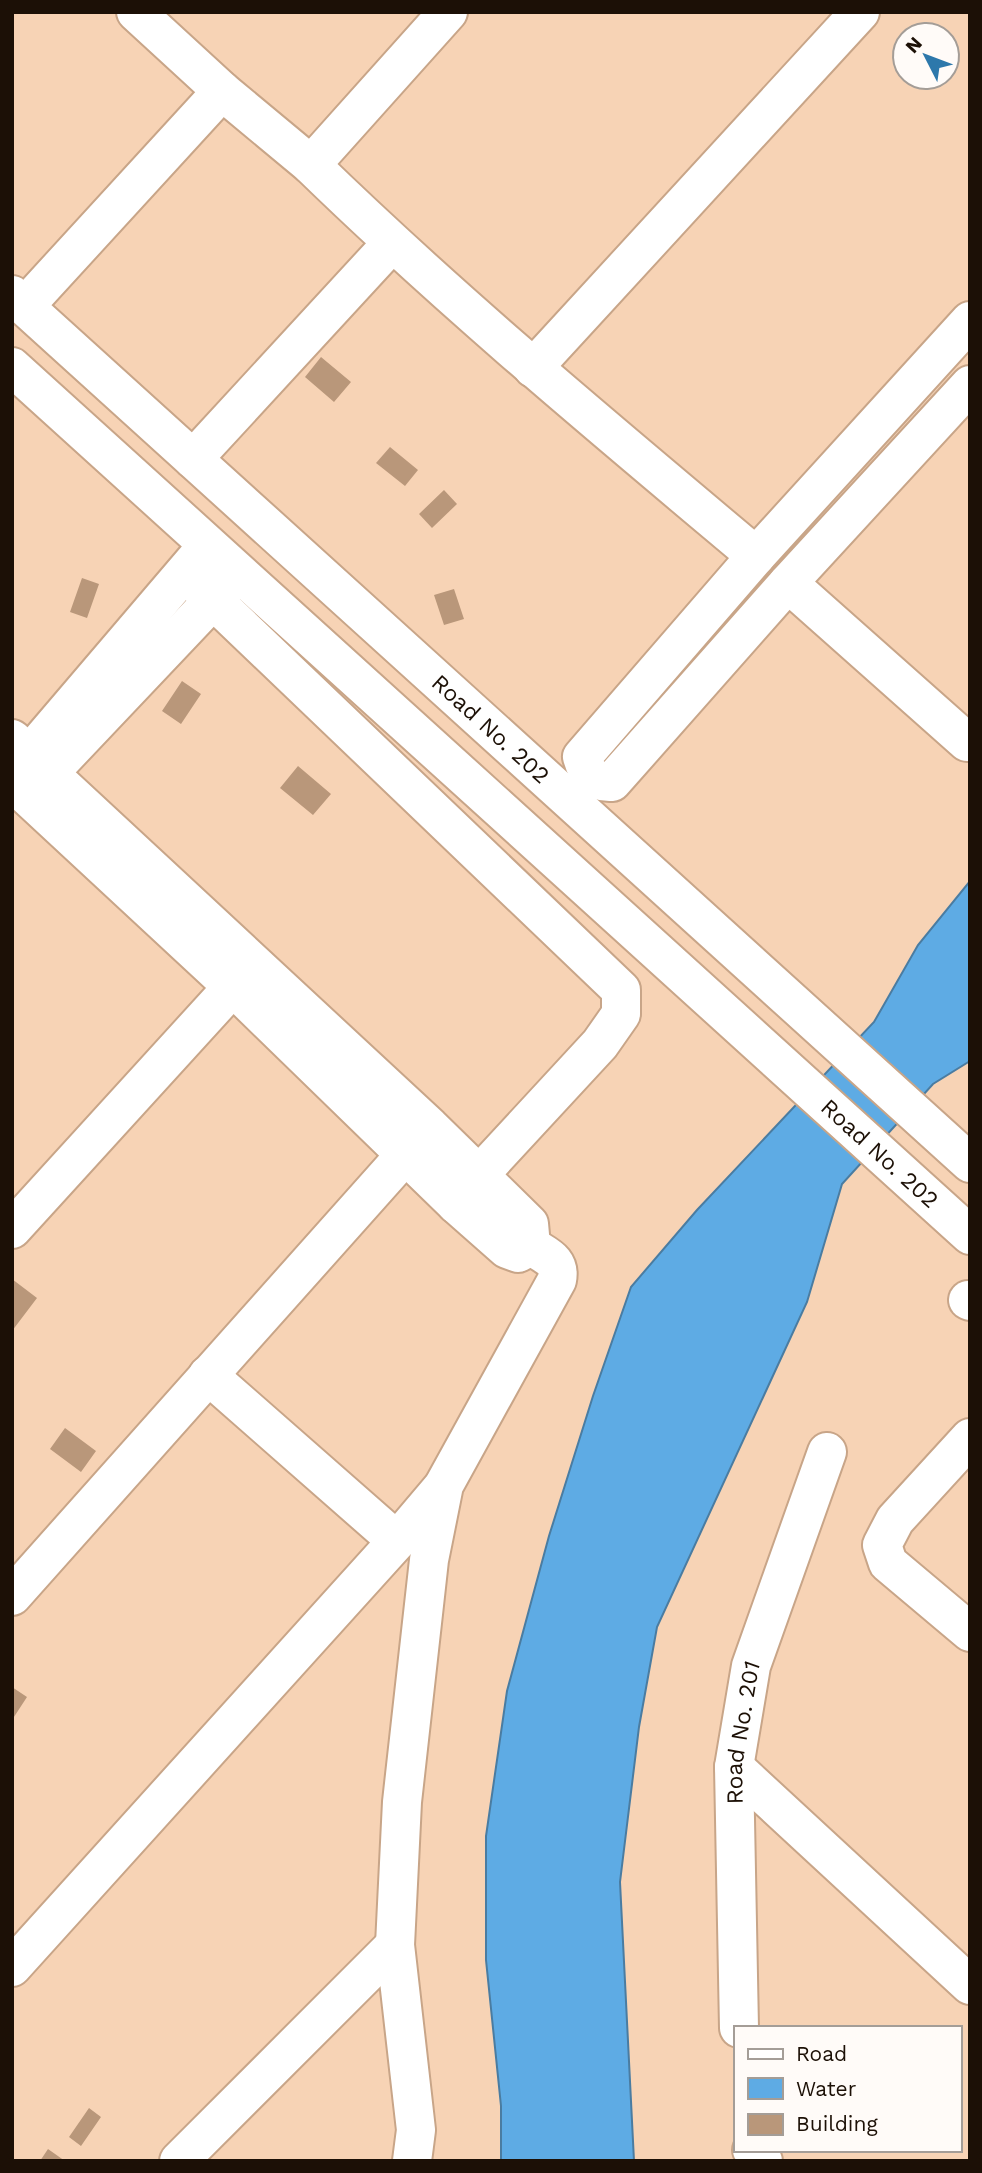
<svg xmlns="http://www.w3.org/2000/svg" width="982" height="2173" font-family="'Work Sans',sans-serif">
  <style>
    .water { fill: #5eabe4; stroke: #4a7ca1; stroke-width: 2 }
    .building { fill: #b9977a }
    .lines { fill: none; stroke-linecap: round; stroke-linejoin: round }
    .street-casing { stroke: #c8a588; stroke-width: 42 }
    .secondary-casing { stroke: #c8a588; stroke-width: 42 }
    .street { stroke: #fff; stroke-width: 38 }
    .secondary { stroke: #fff; stroke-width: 38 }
    .labels { text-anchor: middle; stroke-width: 5; stroke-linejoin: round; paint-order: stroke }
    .street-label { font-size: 23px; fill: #1c1006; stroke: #fffbf8 }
  </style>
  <rect width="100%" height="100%" fill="#f7d3b5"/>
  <path class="water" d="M970,881V1061L933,1084L842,1184L807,1302L657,1627L639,1727L620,1882L634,2161H501V2106L486,1960V1836L507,1691L549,1536L593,1396L631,1287L697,1210L874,1022L918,945Z"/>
  <path class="building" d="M321,357L351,382L334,402L305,377Z
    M390,447L418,470L405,486L376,463Z
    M444,490L457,504L432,528L419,514Z
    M82,578L99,584L87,618L70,612Z
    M454,589L464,619L444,625L434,595Z
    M182,681L201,694L181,724L162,711Z
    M298,766L331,794L313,815L280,788Z
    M12,1279L37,1298L12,1331Z
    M65,1428L96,1451L81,1472L50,1449Z
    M12,1687L27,1697L12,1720Z
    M89,2108L101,2117L81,2146L69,2137Z
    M48,2149L65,2161H40Z"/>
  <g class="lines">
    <g class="street-casing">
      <g id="street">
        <path d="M136,12L222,91L311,165L448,12"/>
        <path d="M311,165C453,303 605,429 756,556"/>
        <path d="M25,306L222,91"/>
        <path d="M970,321L756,556L582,757C587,774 593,783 612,782L788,583L970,385"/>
        <path d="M533,368L860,12"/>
        <path d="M193,459L392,243"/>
        <path d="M185,573L621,990V1014L600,1044L479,1175L456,1204"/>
        <path d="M788,583L967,742"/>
        <path d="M12,739L430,1127L529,1224L531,1246"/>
        <path d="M16,770L202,552"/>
        <path d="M12,782L233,987L456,1204L507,1249L518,1253L531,1246"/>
        <path d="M32,791L231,581"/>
        <path d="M12,1229L249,969"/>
        <path d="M968,1300L970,1301"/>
        <path d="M208,1375L397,1541"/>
        <path d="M970,1438L895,1520L882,1545L888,1563L970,1632"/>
        <path d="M12,1596L423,1135"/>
        <path d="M734,1767L970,1985"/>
        <path d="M12,1967L397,1541L441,1489"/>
        <path id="s1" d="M739,2028L734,1767L751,1666L827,1452"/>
        <path d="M752,2150L763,2161"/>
        <path d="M179,2161L395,1945"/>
        <path d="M412,2161L416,2130L395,1945L402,1802L429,1560L444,1485L557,1280C561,1260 546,1256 531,1246"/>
      </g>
    </g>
    <g class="secondary-casing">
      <g id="secondary">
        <path id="s2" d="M12,295L970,1163"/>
        <path id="s3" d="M12,367L970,1235"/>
      </g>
    </g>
    <use href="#street" class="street"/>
    <use href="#secondary" class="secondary"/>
  </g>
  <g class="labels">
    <g class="street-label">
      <text dy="8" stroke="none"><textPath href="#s2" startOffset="646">Road No. 202</textPath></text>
      <text dy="8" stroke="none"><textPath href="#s3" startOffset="1171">Road No. 202</textPath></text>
      <text dy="8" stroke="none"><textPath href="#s1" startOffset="296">Road No. 201</textPath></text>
    </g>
  </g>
  <rect width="982" height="2173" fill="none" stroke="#1c1006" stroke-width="28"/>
  <rect x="734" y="2026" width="228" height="126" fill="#fffbf8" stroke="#a49d97" stroke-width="2"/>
  <rect x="748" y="2049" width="35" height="10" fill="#ffffff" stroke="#a49d97" stroke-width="2"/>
  <text x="796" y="2061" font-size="21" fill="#1c1006">Road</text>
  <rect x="748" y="2078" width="35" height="21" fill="#5eabe4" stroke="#a49d97" stroke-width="2"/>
  <text x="796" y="2096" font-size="21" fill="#1c1006">Water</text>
  <rect x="748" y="2114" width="35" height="21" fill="#b9977a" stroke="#a49d97" stroke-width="2"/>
  <text x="796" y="2131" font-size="21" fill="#1c1006">Building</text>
  <g transform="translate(926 56) rotate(312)"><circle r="33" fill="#fffbf8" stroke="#a49d97" stroke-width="2"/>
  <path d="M0-5L12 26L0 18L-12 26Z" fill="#2d78ab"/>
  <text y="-10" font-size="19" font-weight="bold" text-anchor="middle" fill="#1c1006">N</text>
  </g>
</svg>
